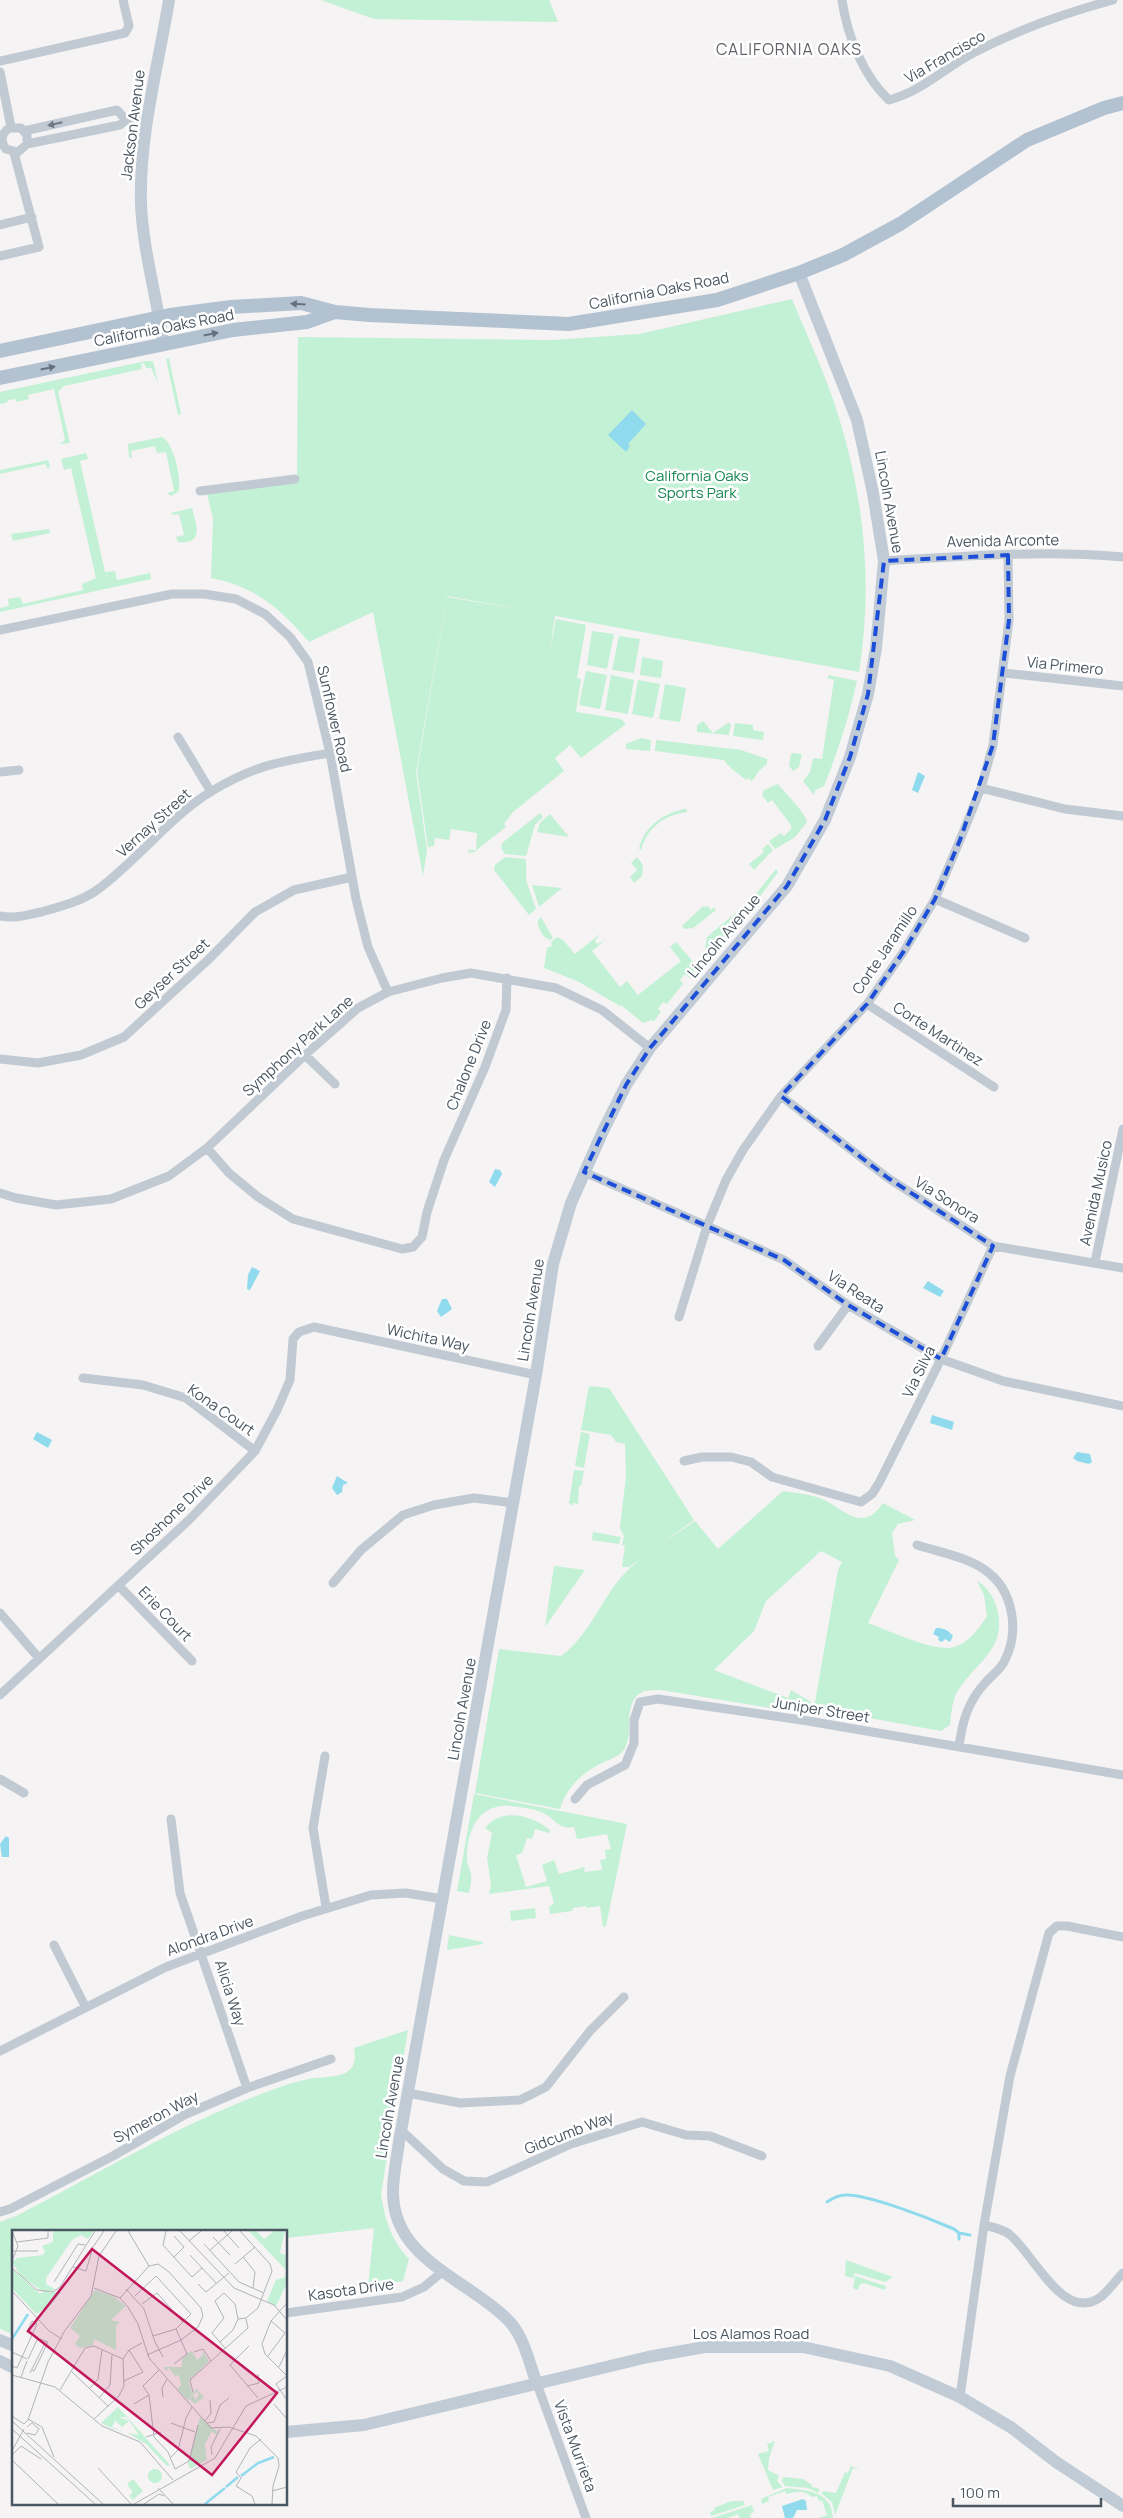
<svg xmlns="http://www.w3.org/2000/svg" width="1123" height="2518" font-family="Manrope,sans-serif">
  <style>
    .green { fill: #c3f1d5 }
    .water { fill: #90daee }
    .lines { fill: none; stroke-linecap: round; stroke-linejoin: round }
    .stream { stroke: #90daee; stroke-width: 3 }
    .street { stroke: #c1cad2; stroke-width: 9 }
    .secondary { stroke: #c1cbd6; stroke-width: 12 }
    .primary { stroke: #b3c2d1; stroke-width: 14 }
    .oneway { fill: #6e7983 }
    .oneway2 { fill: #64717d }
    .marked { fill: none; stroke: #1d4ed8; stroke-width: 4; stroke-dasharray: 10 6; stroke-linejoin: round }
    .labels { text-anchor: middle; stroke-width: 5; stroke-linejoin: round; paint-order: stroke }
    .street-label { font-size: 15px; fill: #4a5661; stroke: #fff }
    .park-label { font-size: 15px; fill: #17864f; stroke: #fff }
    .neighbourhood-label { font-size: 16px; letter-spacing: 1px; fill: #5f6368; stroke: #fff }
    .inset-river { fill: none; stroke: #90daee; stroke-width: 2.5 }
    .inset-road { fill: none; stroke: #b1b4b9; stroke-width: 1 }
    .view { fill: #c2185b; fill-opacity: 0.15; stroke: #c2185b; stroke-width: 2.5 }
    .inset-edge { fill: none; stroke: #4a5661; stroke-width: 2.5 }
  </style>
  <rect width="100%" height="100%" fill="#f5f3f3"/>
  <path class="green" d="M321,0H549L558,22L374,19Z
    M792,299C806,333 822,367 834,402C863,489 874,580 859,672L555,616L550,650L556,619L586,625L577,678L581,679L576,712L621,719L626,724L581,758L570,745L555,758L564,771L513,812L504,824L506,827L474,852L469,853L468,850H476L477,833L451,829L449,840L435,838L434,846L428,847L417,771L447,597L534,612L447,596L416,772L427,850L423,876L373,612L309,642C280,608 256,587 211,578L213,518L205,486L286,481L297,475L298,337L552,340L639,334Z
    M169,358L181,414L178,415L166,359Z
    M146,361H153L158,383L151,368H146L144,363L141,364L142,369L64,386L58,392L70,443L59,444L65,440L54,389L28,395L29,399L17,402L15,399L9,400L6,403L0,404V392Z
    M162,437C173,441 183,482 178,492L171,496L167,493L174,491L166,452L157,453L155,446L131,451L132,458L129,457L128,444Z
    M86,453L88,459L80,461L105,572L115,571L117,580L150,573L151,579L0,612V608L9,606L8,599L20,597L23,604L83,590L82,584L96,578L71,468L64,470L61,459Z
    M48,460L50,466L48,469L45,464L0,474V470Z
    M192,508C196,524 205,545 178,542L176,537L184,535L179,514L172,515L171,513Z
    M49,529L50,533L13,541L11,534Z
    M592,631L614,634L607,669L587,665Z
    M619,636L640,639L634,673L612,670Z
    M642,657L663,661L661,678L640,675Z
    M586,671L607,675L600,709L579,705Z
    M611,675L634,680L628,714L605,710Z
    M829,675L857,681C849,717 838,752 824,786L815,790L814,795L803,781L810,772L813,758L822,759L834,680L827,678Z
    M638,680L660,684L653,718L632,714Z
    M665,684L686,688L680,722L659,719Z
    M703,721L713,733L728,723L731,724L729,735L697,732V725Z
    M735,723L753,725V730L764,732L763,740L733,736Z
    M641,738L651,740L650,751L626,749V744Z
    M656,740L741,750L767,759V764C758,770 757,775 752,781L748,778L746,780C738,773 729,768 724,760L655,751Z
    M793,753L802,754L799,767L793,771L789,766L791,754Z
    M778,784C786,794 804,811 807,822L795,837L775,849L769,841L781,833L784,836L791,829V825L772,800L768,803L762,795L764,790Z
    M683,809H687V812C664,815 647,828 641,850L639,849C644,827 661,815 683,809Z
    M540,813L543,817L535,825L526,856L505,854L501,848L502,843Z
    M550,814L569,837L537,832L540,823Z
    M768,844L773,850L754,870L749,864L764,852L762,849Z
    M505,857L526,859V880L536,909L529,915L494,870L495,865Z
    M637,857L643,865L642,876L634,883L630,877L637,870L631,863Z
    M776,869L778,872L756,902L752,899Z
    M532,885L562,888L539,907Z
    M745,905L750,910L711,954L705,948L707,937Z
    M708,906L711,910L714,907L716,910L692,929L691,928L684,929L682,926L702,907Z
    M541,917L553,938L550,940C542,938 537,926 538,920Z
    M600,934L595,941L597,944L605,940L592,951L620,987L627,981L638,995L681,961L670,947L676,942L696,965L694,972L689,978L685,974L680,980L683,984L667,1004L663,1002L658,1009L661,1012L654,1021L651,1020L643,1023L621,1005L620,1006L577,981L544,968L547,948L552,946L551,942L557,937L563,940L575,954Z
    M589,1386L609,1388L694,1520L629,1567H622L625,1545H622L624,1536L620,1528L626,1476L625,1444L616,1442L611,1435L581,1430Z
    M581,1432L590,1434L584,1468L575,1466Z
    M574,1470L584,1471L581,1486H579L578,1504L573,1503L572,1506L569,1503Z
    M783,1491C796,1493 810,1494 822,1499C842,1507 862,1535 883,1503L915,1520L898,1524L892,1533L895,1556L899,1560L868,1623C890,1631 927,1649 950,1648C966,1646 979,1629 987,1616L984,1595L977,1581C986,1585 994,1598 997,1608C1008,1651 974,1662 956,1694C952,1703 951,1715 950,1725L941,1731L814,1708L838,1570L842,1562L821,1551L766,1601L754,1631L714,1670L788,1698L791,1690L811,1702L808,1712L783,1710L661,1690C656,1690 646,1690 642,1692C621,1704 635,1733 624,1750C619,1756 611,1759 604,1762C583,1772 567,1786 560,1809L475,1793L499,1649L561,1656C590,1635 601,1599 624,1574C644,1553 672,1537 695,1521L718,1549Z
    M593,1532L621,1537L619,1544L592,1540Z
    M554,1566L585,1570L545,1627Z
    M474,1794L627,1824L606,1926L603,1927L600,1906L586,1908V1906L573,1908L572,1911L550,1914L549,1907L554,1903L549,1886L489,1894L491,1885L487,1858L492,1833L485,1828C502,1807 531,1815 550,1830L549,1833L535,1829L532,1839L527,1838L522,1853L516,1855L526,1887L547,1881L542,1865L554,1860L559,1874L585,1867L584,1872L602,1870L600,1860L606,1859L605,1850L611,1849L607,1834L577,1839L574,1827C559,1830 556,1820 545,1814C535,1808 522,1808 511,1806C479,1802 466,1832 467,1859C467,1865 470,1869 471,1874C472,1880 470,1888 469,1893L457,1891Z
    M535,1908L536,1918L511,1921L510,1911Z
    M449,1935L483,1942V1944L447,1950Z
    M408,2030L381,2194C385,2220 391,2240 409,2259L403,2281L368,2287L374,2228L286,2238V2232H14V2335L0,2329V2222L16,2216C98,2174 178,2125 264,2093C277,2088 290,2083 304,2080C325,2074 361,2083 354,2048Z
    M846,2260L893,2277L885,2282L855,2273L853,2278L845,2276Z
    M855,2276L886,2286L885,2290L864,2283L860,2284L858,2290L853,2288Z
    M775,2441L769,2458L768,2470L779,2476L777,2481L783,2487L773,2490L758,2454L769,2451L767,2444Z
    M851,2466L861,2470L853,2468L835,2515L832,2502L822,2494L823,2491L836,2493L845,2472L848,2473Z
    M783,2477L803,2479L812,2485V2487L820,2489L818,2493L808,2488L785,2486L782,2481Z
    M787,2488C809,2491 831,2491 833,2518H818L827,2515L822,2500L819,2501L817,2496L812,2497C804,2490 796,2491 787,2494L785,2491L768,2497L769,2501L762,2504L761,2500L763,2498Z
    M731,2501H743L745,2505L711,2516L710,2512L715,2510L714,2508Z
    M752,2505L754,2512L750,2514L751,2518H740L738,2514L728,2518H712Z"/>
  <path class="water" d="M632,410L646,424L628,444L630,446L626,452L608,435Z
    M918,772L925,776L918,793L912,790Z
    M495,1169L500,1170L502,1174L495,1187L489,1182Z
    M252,1267L260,1271L250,1290L247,1289L248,1275Z
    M928,1281L944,1291L940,1297L923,1288Z
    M442,1299H447L452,1309L441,1317L437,1311Z
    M932,1415L954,1422L952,1430L930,1423Z
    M37,1432L52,1440L48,1448L33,1439Z
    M1077,1452L1090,1454L1092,1462L1089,1464L1077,1461L1073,1458Z
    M337,1476L348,1483L343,1485L342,1492L337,1495L332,1488Z
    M936,1628C944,1628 948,1630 953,1636L950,1642L945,1639L942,1642L938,1640L939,1637L933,1634Z
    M6,1836L9,1838V1857H2L0,1844Z
    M803,2499L806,2501L807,2510H797L793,2518H785L782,2506Z"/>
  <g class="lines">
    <path class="stream" d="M827,2202C833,2198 838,2195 845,2195C868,2194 931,2219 954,2229L959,2233V2239
      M959,2233L970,2235"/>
    <path class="street" d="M842,0C847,35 863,76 889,100C922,91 943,69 973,53C1017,30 1065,13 1113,0
      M0,61L125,33L129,26L123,0
      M0,72L11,127
      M24,131L117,110L126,120L147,124
      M27,144V135L21,128H9C1,134 0,142 6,149L18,152L27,144L120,125L126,120
      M0,225L32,217
      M0,256L39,247L14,153
      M200,491L295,479
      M884,561C964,556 1043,550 1123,557
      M0,630L172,594H204L236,599L265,614L290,637L308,662L330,753L356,899L368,947L388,992
      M1004,673L1123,686
      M178,737L211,792
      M0,772L19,770
      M981,788L1065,809L1123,816
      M935,899L1025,938
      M0,916C15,919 26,915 41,912C59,907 82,901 97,890C138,860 169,817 212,791C255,765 282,761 330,753
      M867,1004L994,1087
      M305,1055L335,1084
      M0,1059L38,1063L81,1055L124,1037L209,959L255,912L294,890L352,877
      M781,1096L888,1178L993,1246L1123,1268
      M207,1148L229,1173L258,1197L293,1219L402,1249L413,1247L422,1237L427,1212L444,1160L485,1067L506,1010L507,978
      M584,1172L784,1260L848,1305L941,1359L1003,1381L1123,1406
      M0,1193L16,1198L56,1205L111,1199L169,1176L207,1148L305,1055L358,1008L388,992L442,978L471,973L556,988L602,1010L650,1048
      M1095,1262L1123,1129
      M679,1317L707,1226L726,1180L743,1150L781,1096L867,1004L904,951L935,899L960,840L981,788L993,745L1009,620L1008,555
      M818,1346L848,1305
      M83,1378L143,1385L186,1398L255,1451
      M684,1461L702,1457H731L751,1462L772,1477L861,1502L872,1494L879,1483L941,1359L993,1246
      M917,1545C939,1552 967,1557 985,1570C1014,1590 1020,1632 1004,1662C1000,1670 992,1675 986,1682C968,1701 962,1722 959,1747
      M333,1583L361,1550L403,1515L434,1505L474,1498L514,1503
      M119,1586L192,1661
      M0,1613L38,1657
      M0,1695L190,1519L255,1451L277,1410L290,1380L293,1339L299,1332L314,1327L536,1375
      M325,1756L313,1828L326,1907
      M0,1779L24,1793
      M575,1799L587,1785L625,1765L634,1743V1720L640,1702L658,1699L808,1721L1123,1775
      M171,1819L180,1893L247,2088
      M54,1945L85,2006
      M0,2051L166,1967L302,1916L371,1895L406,1893L443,1899
      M408,2093L460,2103L520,2100L546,2087L590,2031L624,1997
      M401,2130L443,2169L464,2181L487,2182L571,2144L642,2122L686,2135L710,2136L762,2156
      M0,2212L10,2209L113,2156L184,2115L247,2088L331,2059
      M984,2225C993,2227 1002,2229 1009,2234C1033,2252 1064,2326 1102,2296C1110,2289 1116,2280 1123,2273
      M286,2313L402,2297L424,2287L442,2272
      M537,2384L586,2518
      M960,2397L984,2225L1010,2076L1049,1933L1057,1926H1067L1123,1937"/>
    <path class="secondary" d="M163,343C157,297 143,251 141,204C139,135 158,67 169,0
      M0,2340L14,2346
      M0,2361L14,2368
      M537,2384C529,2363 524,2335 507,2319C467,2279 392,2259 393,2191C393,2175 397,2158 399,2142L536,1375L553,1264L571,1203L603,1131L626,1085L650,1048L787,886L825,820L850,757L868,694L876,648L884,561L873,493L857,420L799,273
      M286,2432L364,2425L648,2357L705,2347H803L890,2366L960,2397L1012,2428L1056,2462L1123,2506"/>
    <path class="primary" d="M0,351L170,315L231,307L301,303L335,312L369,315L569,324L717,300L799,273L843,255L900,224L1027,140L1104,108L1123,103
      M0,378L233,330L307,322L335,312"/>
  </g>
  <defs><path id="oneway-solid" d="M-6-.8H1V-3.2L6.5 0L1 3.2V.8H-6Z" transform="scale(1.25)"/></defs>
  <use class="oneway" href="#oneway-solid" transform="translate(55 124) rotate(167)"/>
  <g class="oneway2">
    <use href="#oneway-solid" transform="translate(298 304) rotate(-177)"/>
    <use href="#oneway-solid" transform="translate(211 334) rotate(-11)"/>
    <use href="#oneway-solid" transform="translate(48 368) rotate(-12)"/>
  </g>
  <path class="marked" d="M1008,555L1009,620L993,745L960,840L935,899L904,951L867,1004L781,1096L888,1178L993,1246L941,1359L848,1305L784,1260L584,1172L626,1085L650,1048L787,886L825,820L850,757L868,694L884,561Z"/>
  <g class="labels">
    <g class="street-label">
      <text transform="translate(945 57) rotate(-30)" y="5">Via Francisco</text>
      <text transform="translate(133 125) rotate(-83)" y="5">Jackson Avenue</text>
      <text transform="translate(659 291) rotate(-11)" y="5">California Oaks Road</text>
      <text transform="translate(164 328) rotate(-11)" y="5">California Oaks Road</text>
      <text transform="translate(889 502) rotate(80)" y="5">Lincoln Avenue</text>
      <text transform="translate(1003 541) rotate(-1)" y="5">Avenida Arconte</text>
      <text transform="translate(1065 666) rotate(6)" y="5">Via Primero</text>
      <text transform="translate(334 719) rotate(77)" y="5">Sunflower Road</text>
      <text transform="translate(154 823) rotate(-42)" y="5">Vernay Street</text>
      <text transform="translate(724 936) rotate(-50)" y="5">Lincoln Avenue</text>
      <text transform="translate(885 950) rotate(-56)" y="5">Corte Jaramillo</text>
      <text transform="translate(172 974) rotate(-43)" y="5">Geyser Street</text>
      <text transform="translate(938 1034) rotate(33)" y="5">Corte Martinez</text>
      <text transform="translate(298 1046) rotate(-42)" y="5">Symphony Park Lane</text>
      <text transform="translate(469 1065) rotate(-68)" y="5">Chalone Drive</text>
      <text transform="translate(1096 1193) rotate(-78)" y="5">Avenida Musico</text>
      <text transform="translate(947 1200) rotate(32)" y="5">Via Sonora</text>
      <text transform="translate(856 1292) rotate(33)" y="5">Via Reata</text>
      <text transform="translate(531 1310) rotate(-81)" y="5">Lincoln Avenue</text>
      <text transform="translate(428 1338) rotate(12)" y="5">Wichita Way</text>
      <text transform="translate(919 1372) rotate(-64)" y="5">Via Silva</text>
      <text transform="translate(221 1410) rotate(35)" y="5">Kona Court</text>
      <text transform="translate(172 1515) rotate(-44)" y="5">Shoshone Drive</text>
      <text transform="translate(165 1614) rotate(46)" y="5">Erie Court</text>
      <text transform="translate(462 1709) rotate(-80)" y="5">Lincoln Avenue</text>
      <text transform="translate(821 1710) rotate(9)" y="5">Juniper Street</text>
      <text transform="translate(210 1936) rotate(-20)" y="5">Alondra Drive</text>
      <text transform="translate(230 1993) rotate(72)" y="5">Alicia Way</text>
      <text transform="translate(390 2107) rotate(-80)" y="5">Lincoln Avenue</text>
      <text transform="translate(156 2117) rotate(-28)" y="5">Symeron Way</text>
      <text transform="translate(569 2133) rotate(-21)" y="5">Gidcumb Way</text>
      <text transform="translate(351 2290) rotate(-8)" y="5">Kasota Drive</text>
      <text x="751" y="2339">Los Alamos Road</text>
      <text transform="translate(575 2446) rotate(70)" y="5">Vista Murrieta</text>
    </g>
    <g class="park-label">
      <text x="697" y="481">California Oaks<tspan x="697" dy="17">Sports Park</tspan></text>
    </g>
    <g class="neighbourhood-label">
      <text x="789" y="55">CALIFORNIA OAKS</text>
    </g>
  </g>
  <g transform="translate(12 2230)">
    <rect width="275" height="275" fill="#f5f3f3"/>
    <path d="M41,1H82L76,9L69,5L60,10L34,48V54L44,60L33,63L9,46L0,32L5,28L31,25L33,21L30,16L41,12ZM237,1H245L252,9L262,1H273L268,23L274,25L275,33V53L264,76L255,71L264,50L273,47L274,40ZM0,39L27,63L49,62L39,75L24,84L0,58ZM83,60L101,66L114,76L99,90L108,92L104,96V120L82,109L81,115L68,118L63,114L68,106L58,98ZM190,120L197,131L177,151L180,163L185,159L192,167L183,174L177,169L181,165L184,170L187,164L185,162L179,166L176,170L181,176L165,159L169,155L167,145L163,146L157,138L155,140L159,145L151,137H170V129L177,122L180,121L185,130L191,125ZM106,177L158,235L155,236L134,214L116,203L127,205L117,190L114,187H107L117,191L110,197L103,190L100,197L111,202L97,197L89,193ZM188,187L206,202L204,205L200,201L193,214L195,230L178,239L176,233ZM136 246a7 7 0 1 1 14 0a7 7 0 1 1-14 0ZM121,249L131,261L121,270L117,266L121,262L115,254Z" fill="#c3f1d5"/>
    <path class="inset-river" d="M0,109L16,84M229,246L246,233L262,227M214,257L226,247M193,274L213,258"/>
    <path class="inset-road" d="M116,1L137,36M154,1L151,15L180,47L190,38M168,1L222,58L262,75L275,90M212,1L227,18M162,6L172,17L162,27M201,7L218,25M177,11L189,1M5,12L36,8V1M192,14L227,52L252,63M198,20L220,1M0,21H26M178,25L204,53M231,27L243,42L241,58M0,31L6,16L0,1M223,34L243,17M61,37L74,41L81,17L92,1M0,38L25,60L41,62L48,57L83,1M42,52L66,14L73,15M186,54L194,62L217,43M82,58L108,68L116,77L126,94L137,128L199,198L217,197L244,206L266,228L267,236L261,256L260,274M114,59L132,79L143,112L151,127M0,61L37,101L50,109M123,66L144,46L179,84L164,99L141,106M108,68L137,36L146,34L157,42L189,78L191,86L186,97L169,110L135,125M275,73L259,91L250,114L253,124L275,146M130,74L145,63L171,92M226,89L234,88L246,78L260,41L258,34L228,1M208,112L221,100L226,89L223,74L212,63L203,71L212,88L200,103L213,118M237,116L218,135L246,168M0,122L15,129M182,122L191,119L199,131M256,126L273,103L259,91M16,129L26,108M162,134L175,124L164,99M0,136L5,138L25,94L20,91L15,102L20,105L26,107M267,137L275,120M20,140L22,141L36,112L28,109M147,140L131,156L137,165L142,207L156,222L163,239L177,231L186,195M60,142L96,176M18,143L34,111M0,145L43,157L90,196L128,212L161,250M275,146L264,154L275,170M9,147L15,131M112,151L131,142L117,120M235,156L247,153L246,144M78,158L86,149L90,120M48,160L73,118L82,116L111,129M181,162L178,150L236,98L234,89M151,167L150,158L155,149M87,168L98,155L100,125M122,174L137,165M262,174L275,189M0,186L12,194L16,190M16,189L30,197L42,227M82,189L107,166L112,156L111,129L117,120L130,113M16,190L36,132L52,102L79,66L87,26L104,1M0,191L91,274M193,191L199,183L198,170M159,193L183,202M195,193L202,192L208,175L217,168M15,197L20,193L27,199L23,205L15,203M0,199L83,274M134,207L149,202M1,219L12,199M1,224L9,216L29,229M200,225L199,217L208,199M159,227L166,220L174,188L180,177M0,230L46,274M86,238L119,274M146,258L161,274M260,261L275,257M122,274L203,228L234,176L275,157M132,274L147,264L152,266M243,274L240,266L224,256L229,248L224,242L238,218L249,209"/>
    <path class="view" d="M80,19L265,163L200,245L16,101Z"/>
    <rect width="275" height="275" class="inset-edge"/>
  </g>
  <path d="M953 2498v8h148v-8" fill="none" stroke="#4a5661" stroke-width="2.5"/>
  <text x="960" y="2498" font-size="15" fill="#4a5661" stroke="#ffffff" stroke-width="4" paint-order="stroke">100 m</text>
</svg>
